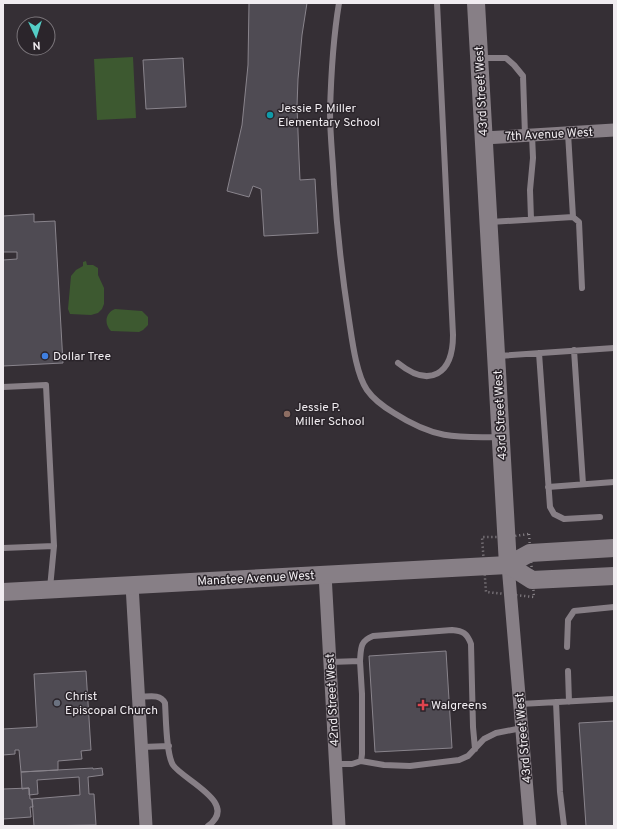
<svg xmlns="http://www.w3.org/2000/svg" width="617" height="829" font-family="Overpass,sans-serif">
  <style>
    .green { fill: #3d5930 }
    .building { fill: #4f4b53; stroke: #89848c }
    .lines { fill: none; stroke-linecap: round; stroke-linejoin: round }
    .path { stroke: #8e898e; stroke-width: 2.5; stroke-dasharray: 1 3; stroke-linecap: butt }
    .lane { stroke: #877f86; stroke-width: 6 }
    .street { stroke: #877f86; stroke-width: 13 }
    .secondary { stroke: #877f86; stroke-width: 18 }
    .culture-dot { fill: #0f9aa8; stroke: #2b252b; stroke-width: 1.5 }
    .shop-dot { fill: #3f7fe0; stroke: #2b252b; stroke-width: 1.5 }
    .education-dot { fill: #8d6e63; stroke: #2b252b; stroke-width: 1.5 }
    .worship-dot { fill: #6b7280; stroke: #2b252b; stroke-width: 1.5 }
    .health-dot { fill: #e0444e; stroke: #2b252b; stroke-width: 1.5 }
    .labels { text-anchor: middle; stroke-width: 3; stroke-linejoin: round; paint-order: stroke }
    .street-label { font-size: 12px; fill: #f0ecf0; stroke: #2b252b }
    .poi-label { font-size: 12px; fill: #f0ecf0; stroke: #2b252b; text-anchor: start }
  </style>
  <rect width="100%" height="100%" fill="#352f35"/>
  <path class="green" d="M133,57L136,118L97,120L94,59Z
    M86,261L87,265H93L98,268V275L104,288V304L102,309L98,313L91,315L70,314L68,309L71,276L76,270L83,266V262Z
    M115,309L142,311L148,317V325L143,330L139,332L111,331C104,324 105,313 115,309Z"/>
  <path class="building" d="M249,3H307L302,35L298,79L297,106L299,158L300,180L315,179L318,233L264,236L261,189L253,186L249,197L227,191L242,125L248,65Z
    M183,58L186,107L146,109L143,60Z
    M34,214V222L55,221L63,363L3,366V260L17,259V252H3V216Z
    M446,651L452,748L375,752L369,656Z
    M86,671L91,750L81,751L82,759L58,761V770L21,772L19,750H15V754L3,755V729L37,727L34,674Z
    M614,721V826H586L579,723Z
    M93,768V769L102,768L103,775L88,777L89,794H94L96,825L34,826L32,799L80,795L79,777L37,780L38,794L29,795V788L22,789L21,772Z
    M29,788L30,799H32L33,807H30L31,817L3,819V789Z"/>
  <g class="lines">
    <path class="path" d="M529,534L534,597L486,592L482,537H507Z"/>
    <path class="lane" d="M339,3C333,39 331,75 330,112C330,136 333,160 334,184C337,230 342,275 349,320C352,339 356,374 367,390C374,400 384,407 394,413C433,438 454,438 498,437
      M480,58H506L514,65L523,76L525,135
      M573,217L579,222L582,288
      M531,219L530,190L533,158L532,135
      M490,222L573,217L568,133
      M574,350L583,484
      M539,353L550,507L554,514L564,519L600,517
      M498,356L614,348
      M398,363C430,389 453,374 453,335L437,3
      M3,387L46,385L54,546L50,588
      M548,487L614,482
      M3,548L54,546
      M567,647L568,620L574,611L614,607
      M360,661L362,694V754L361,761
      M330,662L360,661C361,648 360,641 373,636L452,630C463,631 467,633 471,644L473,727L475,749
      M568,671L569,702
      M138,697C148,697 160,693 165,703C166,717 166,754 173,765C183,780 240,803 208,826
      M556,702L560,792L564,826
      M520,704L614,699
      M142,747L169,746
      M336,764H352L361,761L384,765L410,766L459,760L468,756L484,739L496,733L522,728"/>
    <path class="street" d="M484,138L614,130
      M508,565L530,826
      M325,574L339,826
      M132,585L146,826"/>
    <path class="secondary" d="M476,3L508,565
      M508,565L532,580L614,576
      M3,592L508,565L530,553L614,548"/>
  </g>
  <circle class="culture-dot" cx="270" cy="115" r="4"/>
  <circle class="shop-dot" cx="45" cy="356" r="4"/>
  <circle class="education-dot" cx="287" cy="414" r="4"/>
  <circle class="worship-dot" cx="57" cy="703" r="4"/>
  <path class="health-dot" d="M421 699h4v4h4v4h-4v4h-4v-4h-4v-4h4z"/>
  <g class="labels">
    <g class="street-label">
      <text transform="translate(481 91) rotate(-93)" y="4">43rd Street West</text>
      <text transform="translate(549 134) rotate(-3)" y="4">7th Avenue West</text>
      <text transform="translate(500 415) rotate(-93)" y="4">43rd Street West</text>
      <text transform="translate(256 578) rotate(-3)" y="4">Manatee Avenue West</text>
      <text transform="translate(332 700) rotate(-93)" y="4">42nd Street West</text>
      <text transform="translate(523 738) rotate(-95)" y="4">43rd Street West</text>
    </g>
    <g class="poi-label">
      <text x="278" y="112">Jessie P. Miller<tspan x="278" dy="14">Elementary School</tspan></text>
      <text x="53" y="360">Dollar Tree</text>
      <text x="295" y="411">Jessie P.<tspan x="295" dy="14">Miller School</tspan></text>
      <text x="65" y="700">Christ<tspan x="65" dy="14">Episcopal Church</tspan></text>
      <text x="431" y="709">Walgreens</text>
    </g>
  </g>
  <rect width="617" height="829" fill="none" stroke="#f0ecf0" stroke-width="8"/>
  <g transform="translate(36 36) rotate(176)"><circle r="19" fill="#2b252b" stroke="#7a757a"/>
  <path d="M0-3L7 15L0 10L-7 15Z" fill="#54cdc6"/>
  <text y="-6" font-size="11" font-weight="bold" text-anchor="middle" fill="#f0ecf0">N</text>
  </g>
</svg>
